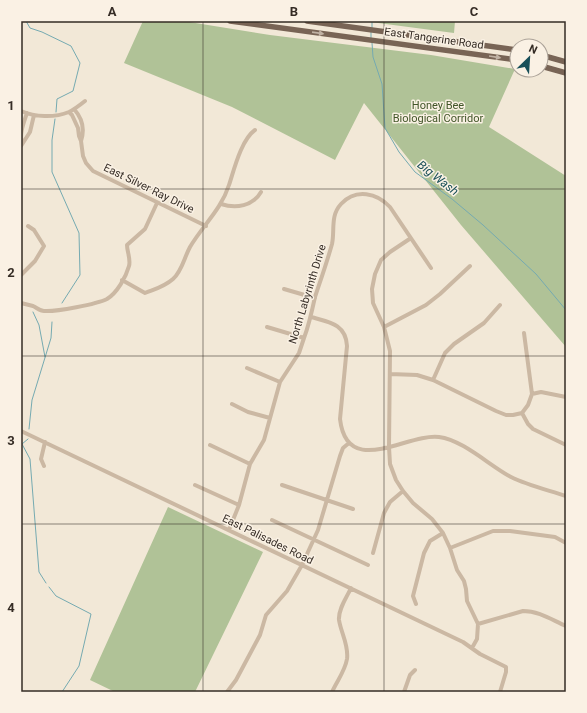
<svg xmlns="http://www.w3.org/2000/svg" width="587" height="713" font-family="Roboto,sans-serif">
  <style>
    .green { fill: #b0c297 }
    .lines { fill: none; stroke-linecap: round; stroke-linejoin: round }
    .stream { stroke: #75aab1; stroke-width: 1 }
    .minor { stroke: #cbb8a3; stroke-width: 4 }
    .major { stroke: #786455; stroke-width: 5.5 }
    .oneway { fill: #c0b2a4 }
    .grid { fill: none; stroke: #352c25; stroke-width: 1; stroke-opacity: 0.55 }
    .labels { text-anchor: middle; stroke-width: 3; stroke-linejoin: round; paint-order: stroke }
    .street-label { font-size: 11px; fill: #352c25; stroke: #faf1e4 }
    .park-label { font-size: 11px; fill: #415528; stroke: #faf1e4 }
    .water-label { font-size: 12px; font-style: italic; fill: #195059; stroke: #faf1e4 }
    .neatline { fill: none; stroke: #352c25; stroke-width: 1.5 }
    .grid-label { font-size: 13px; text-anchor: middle; font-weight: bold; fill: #352c25 }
  </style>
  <rect width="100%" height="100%" fill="#f2e8d7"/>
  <path class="green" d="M143,21H183L270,35L431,55L515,69L489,127L566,176V347L461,225L364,103L335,160L232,107L124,63Z
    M363,21H455L454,33Z
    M168,507L263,552L195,692H115L90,680Z"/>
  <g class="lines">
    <path class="stream" d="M26,21L30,28L42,32L71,46L80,63L73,91L57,99L56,112
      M372,28V21
      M371,32V38
      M372,43L373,57L382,84L385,128L399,152L415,172L452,199L483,225L536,274L566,310
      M55,119L52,140V172L79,233L80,275L62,303
      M33,312L39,325L45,357
      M29,429L32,400L51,338L52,322
      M28,439L22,444L30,459L39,572L46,583
      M49,587L56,596L91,614L79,666L62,692"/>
    <path class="minor" d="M74,109C82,118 85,129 81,141
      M21,111C35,117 54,118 69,112C75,109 80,105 85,101
      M69,112L72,115L78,128L79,136L81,141L83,156L86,163L93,171L206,226
      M22,143C19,134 24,122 27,113
      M21,146L30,132L34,115
      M221,204C236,209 253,206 261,192
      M411,238L390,252L381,260L375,274L372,289L373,303L384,327L390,351L389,447L390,464L396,480L403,491L413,503L432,519L443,533L450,548L457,570L464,581L466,589L467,601L478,624L477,639L472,648
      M21,275L35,261L44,246L34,230L28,226
      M122,280L145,293C155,289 164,287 173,279C182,271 184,258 190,247C203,225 221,210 229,185C234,170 241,140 255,130
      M284,289L315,298
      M21,303C25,304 29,305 33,306C37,308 40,311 44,311C56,312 97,304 107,299C117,293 126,277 129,266C131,259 127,252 127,245L145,229L157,203
      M311,317C329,322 346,324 347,346L340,419C347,479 407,433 439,437C463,440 490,466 511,477C527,485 548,490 566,496
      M267,327L304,338
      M384,327L426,305L440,294L470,266
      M247,368L280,382
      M390,374L417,375L433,380L496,411L506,415H513L522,413L528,405L532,394L524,333
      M433,380L445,353L454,344L484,323L500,305
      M532,394L541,392L566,397
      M232,404L248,412L270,418
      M522,413L528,424L533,429L566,445
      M21,431L463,642L480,654L506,667V672L500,692
      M210,445L250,464
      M44,466L41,459L45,442
      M195,485L239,505
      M282,485L353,509
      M272,520L368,565
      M229,530L239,505L250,464L264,440L280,382L299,353L304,338C309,325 312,311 315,297C321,279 327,262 332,244C335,230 330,216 341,204C356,188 377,193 390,207L431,268
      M450,548L493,531H510L555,537L566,543
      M373,553L384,513L390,502L403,491
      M416,604L413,596L424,553L430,541L443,533
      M478,624L523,611C539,611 552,620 566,626
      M227,692L236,680L260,635L266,615L287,591L302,565L318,530L340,456L343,448L349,443
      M332,692C337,681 345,671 347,659C349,645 341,633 339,620C338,609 347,597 351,588
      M404,692L410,675L415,670"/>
    <path class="major" d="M230,21L517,60
      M307,21L517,50
      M541,55L566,62
      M541,66L566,73"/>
  </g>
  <defs><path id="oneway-solid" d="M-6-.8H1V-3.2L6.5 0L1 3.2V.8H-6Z"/></defs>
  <g class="oneway">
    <use href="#oneway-solid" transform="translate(318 33) rotate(8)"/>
    <use href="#oneway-solid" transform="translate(495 57) rotate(9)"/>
  </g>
  <path class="grid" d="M203,21V692M384,21V692M21,189H566M21,356H566M21,524H566"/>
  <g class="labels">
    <g class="street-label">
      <text transform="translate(434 38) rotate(8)" y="4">East Tangerine Road</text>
      <text transform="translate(149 188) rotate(26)" y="4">East Silver Ray Drive</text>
      <text transform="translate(307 294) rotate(-73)" y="4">North Labyrinth Drive</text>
      <text transform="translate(268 539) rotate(26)" y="4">East Palisades Road</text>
    </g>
    <g class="park-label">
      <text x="438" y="109">Honey Bee<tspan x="438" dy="13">Biological Corridor</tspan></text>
    </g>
    <g class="water-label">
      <text transform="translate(438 178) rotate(38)" y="4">Big Wash</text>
    </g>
  </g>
  <rect width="587" height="713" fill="none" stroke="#faf1e4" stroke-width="44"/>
  <g transform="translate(529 58) rotate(25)"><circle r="19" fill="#faf1e4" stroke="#aba298"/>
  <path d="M0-3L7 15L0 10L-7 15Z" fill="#195059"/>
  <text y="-6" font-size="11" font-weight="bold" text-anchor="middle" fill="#352c25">N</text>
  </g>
  <rect x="22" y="22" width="543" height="669" class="neatline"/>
  <g class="grid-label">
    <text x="112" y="16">A</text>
    <text x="294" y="16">B</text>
    <text x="474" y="16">C</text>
    <text x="11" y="110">1</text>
    <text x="11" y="277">2</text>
    <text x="11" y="445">3</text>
    <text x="11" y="612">4</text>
  </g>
</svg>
